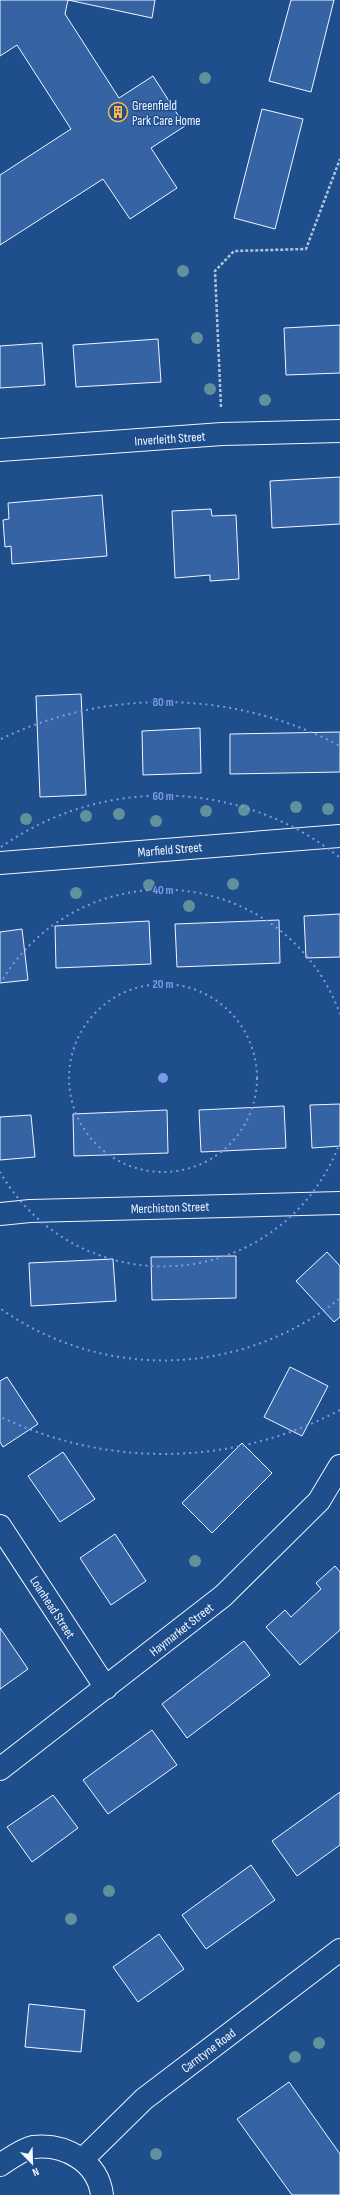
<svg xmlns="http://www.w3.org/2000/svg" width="340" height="2195" font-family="'Sofia Sans Condensed',sans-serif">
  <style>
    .building { fill: #3563a3; stroke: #f2f6ff }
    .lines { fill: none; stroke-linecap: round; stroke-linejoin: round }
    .minor-casing { stroke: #f2f6ff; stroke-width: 24 }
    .tertiary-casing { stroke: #f2f6ff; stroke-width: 24 }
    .path { stroke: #b3c4dc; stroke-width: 2.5; stroke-dasharray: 3 2; stroke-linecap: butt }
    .minor { stroke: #1f4e8c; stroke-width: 22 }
    .tertiary { stroke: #1f4e8c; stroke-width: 22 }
    .tree { fill: #61919a }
    .ring { fill: none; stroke: #7d9aea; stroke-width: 2; stroke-dasharray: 2 4 }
    .labels { text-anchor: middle; stroke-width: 3; stroke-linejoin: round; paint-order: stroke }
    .poi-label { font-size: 13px; fill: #f2f6ff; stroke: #1f4e8c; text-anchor: start }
    .street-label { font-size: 13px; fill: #f2f6ff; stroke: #1f4e8c }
    .centre { fill: #7d9aea; stroke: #1f4e8c; stroke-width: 2 }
    .ring-label { font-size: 12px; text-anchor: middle; font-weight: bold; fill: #7d9aea; stroke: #1f4e8c; stroke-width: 3; stroke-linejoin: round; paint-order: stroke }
  </style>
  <rect width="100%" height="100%" fill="#1f4e8c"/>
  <path class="building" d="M0,0H155L152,18L68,0L65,14L119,98L153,76L185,126L151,148L177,188L130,219L103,179L0,245V175L71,129L17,45L0,56Z
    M291,0H334L311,92L269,81Z
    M262,109L303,119L275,229L234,218Z
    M340,325V373L286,375L284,328Z
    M158,339L161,382L76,387L73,345Z
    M42,343L45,385L0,388V346Z
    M340,477V524L272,528L270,481Z
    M102,495L107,556L12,564L11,546L5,547L3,520L9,519L8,503Z
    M211,509L212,516L236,515L239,579L210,581V575L175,578L172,511Z
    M81,694L86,795L40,797L36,696Z
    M200,728L201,773L143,775L142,731Z
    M340,732V772L230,774V734Z
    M340,914V957L306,958L304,916Z
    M279,920L280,963L177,967L175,924Z
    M149,921L151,964L56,968L55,926Z
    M22,929L28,980L0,983V932Z
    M340,1104V1146L312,1148L310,1105Z
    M284,1106L286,1148L201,1152L199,1110Z
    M167,1110L168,1153L74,1156L73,1114Z
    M31,1115L35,1157L0,1160V1117Z
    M327,1252L340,1266V1317L334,1322L296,1281Z
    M236,1256V1298L152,1300L151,1257Z
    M113,1259L116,1301L31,1306L29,1263Z
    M290,1367L328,1386L302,1436L264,1417Z
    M7,1377L38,1424L3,1447L0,1442V1381Z
    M242,1443L272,1473L212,1533L182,1503Z
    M63,1452L95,1499L60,1522L28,1476Z
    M115,1534L146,1581L111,1605L80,1558Z
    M335,1566L340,1572V1630L300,1665L266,1627L285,1610L291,1617L321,1589L316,1583Z
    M0,1628L28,1669L0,1689Z
    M244,1641L270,1675L187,1738L162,1704Z
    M152,1730L177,1765L108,1814L83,1780Z
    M340,1792V1845L297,1876L272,1841Z
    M53,1795L78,1828L32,1862L7,1827Z
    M251,1865L275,1900L206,1949L182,1915Z
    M159,1934L184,1969L138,2002L113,1967Z
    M29,2004L85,2010L81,2052L25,2047Z
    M289,2082L340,2154V2195H292L237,2119Z"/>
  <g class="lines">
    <g class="minor-casing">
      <path id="minor" d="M0,450L222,434L340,431
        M0,863L340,836
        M0,1214L30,1211L340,1203
        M0,1526L106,1688
        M0,1769L223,1596L319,1501L340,1466"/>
    </g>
    <g class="tertiary-casing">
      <path id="tertiary" d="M83,2159L144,2099L340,1950
        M0,2165C9,2159 23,2149 33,2147C65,2143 98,2162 102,2195"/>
    </g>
    <path class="path" d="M221,407L215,271L234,251L306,249L340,159"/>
    <use href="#minor" class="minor"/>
    <use href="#tertiary" class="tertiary"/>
  </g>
  <g class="tree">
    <circle cx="205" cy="78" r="6"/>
    <circle cx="183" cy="271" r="6"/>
    <circle cx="197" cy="338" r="6"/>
    <circle cx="210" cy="389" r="6"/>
    <circle cx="265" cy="400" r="6"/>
    <circle cx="296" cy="807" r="6"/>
    <circle cx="328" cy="809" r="6"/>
    <circle cx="244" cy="810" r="6"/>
    <circle cx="206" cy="811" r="6"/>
    <circle cx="119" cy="814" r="6"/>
    <circle cx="86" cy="816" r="6"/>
    <circle cx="26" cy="819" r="6"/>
    <circle cx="156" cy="821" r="6"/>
    <circle cx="233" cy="884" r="6"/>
    <circle cx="149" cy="885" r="6"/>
    <circle cx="76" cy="893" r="6"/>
    <circle cx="189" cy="906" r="6"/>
    <circle cx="195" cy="1561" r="6"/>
    <circle cx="109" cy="1891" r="6"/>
    <circle cx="71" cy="1919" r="6"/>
    <circle cx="319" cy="2043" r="6"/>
    <circle cx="295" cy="2057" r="6"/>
    <circle cx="156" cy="2154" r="6"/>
  </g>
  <g class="ring">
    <circle cx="163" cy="1078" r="94"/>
    <path d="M340 1142A188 188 0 0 1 0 1172M0 984A188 188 0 0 1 340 1014"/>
    <path d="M339 1299A282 282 0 0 1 1 1309M1 847A282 282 0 0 1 339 857"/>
    <path d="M340 1410A376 376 0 0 1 1 1417M1 739A376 376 0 0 1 340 746"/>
  </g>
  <defs>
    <g id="building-ring" transform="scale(1)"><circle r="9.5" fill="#1f4e8c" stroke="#ffb74d" stroke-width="1.5"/><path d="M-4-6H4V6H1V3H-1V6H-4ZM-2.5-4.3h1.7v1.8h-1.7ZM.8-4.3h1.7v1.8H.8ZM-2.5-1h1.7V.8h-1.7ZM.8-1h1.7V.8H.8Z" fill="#ffb74d"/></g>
  </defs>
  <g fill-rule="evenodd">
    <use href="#building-ring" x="118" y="112"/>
  </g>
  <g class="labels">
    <g class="poi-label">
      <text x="132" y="110">Greenfield<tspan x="132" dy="15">Park Care Home</tspan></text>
    </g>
    <g class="street-label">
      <text transform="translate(170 438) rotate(-4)" y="5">Inverleith Street</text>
      <text transform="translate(170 849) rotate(-5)" y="5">Marfield Street</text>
      <text transform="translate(170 1207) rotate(-2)" y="5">Merchiston Street</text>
      <text transform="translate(53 1607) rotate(57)" y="5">Loanhead Street</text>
      <text transform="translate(181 1629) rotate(-38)" y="5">Haymarket Street</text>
      <text transform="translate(208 2050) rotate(-37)" y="5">Carntyne Road</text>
    </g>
  </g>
  <circle cx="163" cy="1078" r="6" class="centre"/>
  <g class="ring-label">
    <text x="163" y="706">80 m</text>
    <text x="163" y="800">60 m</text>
    <text x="163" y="894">40 m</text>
    <text x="163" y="988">20 m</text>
  </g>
  <g transform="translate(32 2163) rotate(157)" stroke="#1f4e8c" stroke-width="3" paint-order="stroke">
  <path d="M0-3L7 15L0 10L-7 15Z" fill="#f2f6ff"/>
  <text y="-6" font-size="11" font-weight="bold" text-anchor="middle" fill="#f2f6ff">N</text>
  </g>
</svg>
